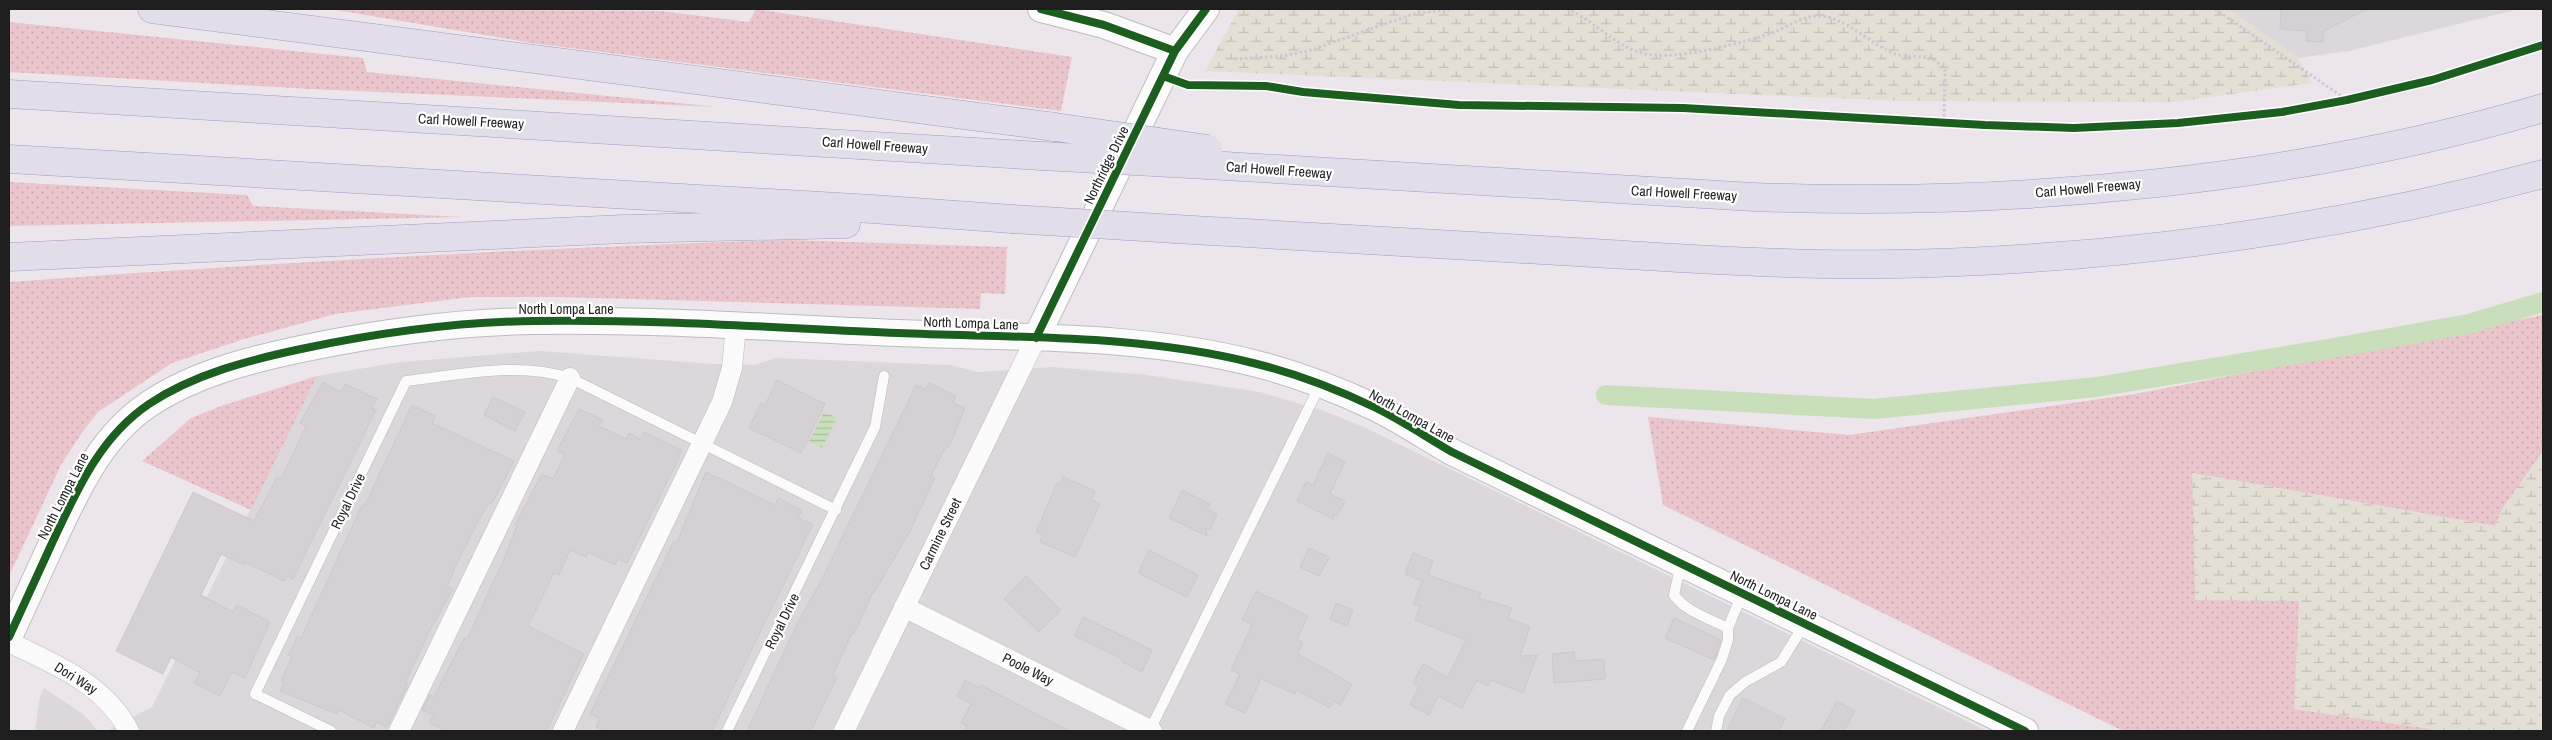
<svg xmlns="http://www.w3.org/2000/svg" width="2552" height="740" font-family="'Archivo Narrow',sans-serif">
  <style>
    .residential { fill: #dbd7db }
    .grass { fill: url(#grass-dots) }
    .wetland { fill: url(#wetland-marsh) }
    .water { fill: url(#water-rules) }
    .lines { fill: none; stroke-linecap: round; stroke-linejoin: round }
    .canal { stroke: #c9deba; stroke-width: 20 }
    .building { fill: #d4d0d4; stroke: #cec7cf }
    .service-casing { stroke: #bebbbe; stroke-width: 11 }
    .minor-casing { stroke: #bebbbe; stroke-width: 21 }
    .tertiary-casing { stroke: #bebbbe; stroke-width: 28 }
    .motorway-casing { stroke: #a19cc1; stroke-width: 29 }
    .path { stroke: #cfc6d5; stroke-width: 3; stroke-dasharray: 2.5 2.5; stroke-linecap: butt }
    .service { stroke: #fcfbfc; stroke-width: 10 }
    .minor { stroke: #fcfbfc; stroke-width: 20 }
    .tertiary { stroke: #fcfbfc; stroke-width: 26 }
    .motorway { stroke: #e1dee9; stroke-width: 28 }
    .motorway-bridge-casing { stroke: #a19cc1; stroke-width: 29; stroke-linecap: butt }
    .motorway-bridge { stroke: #e1dee9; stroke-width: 28 }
    .cycleway-casing { stroke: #fff; stroke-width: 11 }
    .cycleway { stroke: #1b5e20; stroke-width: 8 }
    .labels { text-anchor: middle; stroke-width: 4.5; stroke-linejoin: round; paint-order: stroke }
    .street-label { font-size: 14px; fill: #1e1e1e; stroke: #fff }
  </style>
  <defs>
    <pattern id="grass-dots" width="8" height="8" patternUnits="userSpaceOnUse" patternTransform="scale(1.25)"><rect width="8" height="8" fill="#eac5cc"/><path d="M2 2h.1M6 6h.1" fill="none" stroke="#c8a9af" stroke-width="1.8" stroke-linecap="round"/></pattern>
    <pattern id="wetland-marsh" width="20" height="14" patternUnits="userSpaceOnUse" patternTransform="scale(1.25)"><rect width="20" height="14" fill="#e3dfd4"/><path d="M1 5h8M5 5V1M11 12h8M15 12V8" fill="none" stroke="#c2bfb6"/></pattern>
    <pattern id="water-rules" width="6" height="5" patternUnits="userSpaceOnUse" patternTransform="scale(1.25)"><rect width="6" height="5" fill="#c9deba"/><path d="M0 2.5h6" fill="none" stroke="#acbe9f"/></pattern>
  </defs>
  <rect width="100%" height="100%" fill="#ece6ec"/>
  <path class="residential" d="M2229,9H2519L2349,51L2298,58Z
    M539,351L714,364L755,365L775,358L950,365L978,372L1052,367L1147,375L1260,392L1324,411L1366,428L1987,731H107L152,707L317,376L401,362Z
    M44,688L83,714L98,731H35L40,696Z"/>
  <path class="grass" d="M330,9L661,11L749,22L756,9L1072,57L1061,111L532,43Z
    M9,22L363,58L367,72L718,107L310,89L9,72Z
    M9,182L247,195L253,206L463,217L9,226Z
    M788,240L1007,247L1005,294L981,293L980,309L558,297H470L335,314L241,340L172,363L98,412L83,431L61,465L9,576V282C268,263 528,248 788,240Z
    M2543,315V451L2502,509L2496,526L2192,473L2299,601L2295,709L2445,731H2123L1663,505L1648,417L1849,435L2135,394Z
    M317,376L251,510L142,461L191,418L221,406Z"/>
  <path class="wetland" d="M1239,9H2229L2298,58L2312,83L2174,102L1902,101L1205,71Z
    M2543,451V731H2445L2294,709L2299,601L2195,600L2192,473L2495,526L2502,509Z"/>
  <path class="water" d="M824,412L837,418L822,448L809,441Z"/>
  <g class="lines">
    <path class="canal" d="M1606,395L1874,409L2096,387L2328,349L2468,324L2543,302"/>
  </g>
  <path class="building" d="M2281,9H2367L2324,31L2323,42L2306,41L2307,31L2280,29Z
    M777,380L825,404L801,453L749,428L761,403L765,405Z
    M323,382L341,392L345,384L377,399L372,408L376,410L293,579L287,576L284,581L245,562L244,565L221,554L201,595L233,612L237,605L270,622L245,678L232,672L220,696L194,683L200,673L171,657L163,674L116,651L193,492L254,521L277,477L281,479L306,426L300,423Z
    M929,383L956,396L953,403L965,408L949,447L946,446L931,476L935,478L910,531L874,593L873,592L854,634L852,633L833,675L837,677L811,731H747L798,622L820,583L916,385L926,389Z
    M493,397L525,412L515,431L484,415Z
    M412,405L435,416L432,423L514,461L495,498L491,504L488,503L459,559L447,586L453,589L430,630L405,683L408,684L387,727L377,722L374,728L339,710L337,714L280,691L284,681L281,680L292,657L288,655L298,636L301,638L362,505L364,506L367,501Z
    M579,409L603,420L599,426L626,439L629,433L640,439L644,432L681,450L679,458L627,563L618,559L615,565L588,552L586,557L570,550L559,575L554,573L528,626L584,654L546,731H447L429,723L433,715L422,710L430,695L434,697L464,638L467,639L504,559L517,526L515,525L542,474L553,479L565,455L557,451Z
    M1328,453L1345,462L1330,494L1345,501L1337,516L1334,514L1333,519L1297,501L1306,482L1313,485Z
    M706,472L775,505L778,498L802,510L798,518L813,524L712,731H605L596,727L600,719L590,714L674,541L677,542Z
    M1063,477L1095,491L1091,500L1100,504L1075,557L1040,542L1043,535L1036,532L1057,483L1059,484Z
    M1182,490L1210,504L1207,509L1217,514L1210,530L1206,528L1207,536L1169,518Z
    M1309,548L1329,557L1319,576L1300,567Z
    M1149,550L1198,575L1187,597L1138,573Z
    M1413,553L1433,561L1428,575L1481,593L1479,598L1512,608L1508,618L1530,627L1520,656L1537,655L1523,693L1491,680L1488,686L1477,680L1462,708L1438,696L1429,715L1410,705L1419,686L1413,683L1423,664L1448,677L1466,640L1415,620L1420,606L1413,604L1422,581L1405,574Z
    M1026,576L1061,610L1039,632L1004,599Z
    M1256,591L1308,616L1297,639L1303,642L1298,654L1352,684L1340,705L1334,701L1330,708L1296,690L1295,694L1261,679L1245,713L1225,704L1240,674L1231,670L1252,625L1242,620Z
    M1336,603L1353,610L1347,626L1330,619Z
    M1083,617L1152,650L1142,672L1121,661L1122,659L1075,636Z
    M1674,618L1721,640L1714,660L1665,638Z
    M1574,652L1575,661L1604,659L1605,679L1554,683L1552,654Z
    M965,680L979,688L981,685L1069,731H964L967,726L961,723L971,704L957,696Z
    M1743,698L1785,719L1779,731H1727Z
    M1837,701L1855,711L1844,731H1821Z"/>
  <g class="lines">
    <g class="service-casing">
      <path id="service" d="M1681,564L1674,595C1686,612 1710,619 1728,628
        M1150,730L1320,385
        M331,731L255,694L406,381C460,375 517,361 570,378L836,510
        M727,731L875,427L884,376
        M1687,731L1722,659L1728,640V628L1742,594
        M1716,731L1719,716L1730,695L1745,682L1781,662L1804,625"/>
    </g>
    <g class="minor-casing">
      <path id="minor" d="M904,607L1152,731
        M9,642C55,665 104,683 129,731
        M399,731L570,378
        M563,731L722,402L732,368L736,326
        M844,731L1036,338"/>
    </g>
    <g class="tertiary-casing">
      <path id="tertiary" d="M1041,9L1104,25L1175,51
        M1036,338L1175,51L1206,9
        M9,637C24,605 38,573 53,541C77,490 100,437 149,404C194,374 249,360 301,349C377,333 456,322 534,321C655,319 777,328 898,333C1015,338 1138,334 1253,363C1294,373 1336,389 1374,407C1401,420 1426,437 1452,452L2025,731"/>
    </g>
    <g class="motorway-casing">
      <path id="motorway" d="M152,9L1055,127
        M9,94L1042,156
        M9,159L872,209L1012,219
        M1208,165L1754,197C2013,207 2294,181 2543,108
        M1176,229C1309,237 1443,244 1576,252C1682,258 1788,266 1894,264C2112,260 2332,230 2543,174
        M9,257L624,229L846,224"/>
    </g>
    <path class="path" d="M1567,9C1597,21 1618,52 1653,55C1686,58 1741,43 1772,33C1788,27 1805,14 1822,16C1849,20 1869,43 1893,53C1905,59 1922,54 1934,60C1938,62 1942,67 1945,70L1944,123
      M2215,9L2347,100
      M1235,59L1283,56L1311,50L1413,14L1453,9"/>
    <use href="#service" class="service"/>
    <use href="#minor" class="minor"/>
    <use href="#tertiary" class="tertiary"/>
    <use href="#motorway" class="motorway"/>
    <g class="motorway-bridge-casing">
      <path id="motorway-bridge" d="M1055,127L1208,149
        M1042,156L1208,165
        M1012,219L1176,229"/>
    </g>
    <use href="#motorway-bridge" class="motorway-bridge"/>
    <g class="cycleway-casing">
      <path id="cycleway" d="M1041,9L1104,25L1175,51
        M1163,76L1188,85L1266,86L1303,92L1459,105L1683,108L1985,125L2074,128L2178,123L2282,112L2347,100L2432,80L2543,45
        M1036,338L1175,51L1206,9
        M9,637C24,605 38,573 53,541C77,490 100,437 149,404C194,374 249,360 301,349C377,333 456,322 534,321C655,319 777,328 898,333C1015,338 1138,334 1253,363C1294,373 1336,389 1374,407C1401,420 1426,437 1452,452L2025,731"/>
    </g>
    <use href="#cycleway" class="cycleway"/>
  </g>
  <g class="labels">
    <g class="street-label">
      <text transform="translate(471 121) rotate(3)" y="5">Carl Howell Freeway</text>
      <text transform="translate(875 145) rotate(4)" y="5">Carl Howell Freeway</text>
      <text transform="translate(1106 165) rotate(-64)" y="5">Northridge Drive</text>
      <text transform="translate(1279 170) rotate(4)" y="5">Carl Howell Freeway</text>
      <text transform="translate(2088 188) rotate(-5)" y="5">Carl Howell Freeway</text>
      <text transform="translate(1684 193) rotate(3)" y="5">Carl Howell Freeway</text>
      <text x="566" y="314">North Lompa Lane</text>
      <text transform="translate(971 323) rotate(2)" y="5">North Lompa Lane</text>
      <text transform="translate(1412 416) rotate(29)" y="5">North Lompa Lane</text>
      <text transform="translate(63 496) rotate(-63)" y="5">North Lompa Lane</text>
      <text transform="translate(348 501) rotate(-64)" y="5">Royal Drive</text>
      <text transform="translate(940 534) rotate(-64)" y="5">Carmine Street</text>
      <text transform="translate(1774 595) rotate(26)" y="5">North Lompa Lane</text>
      <text transform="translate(782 621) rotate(-64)" y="5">Royal Drive</text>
      <text transform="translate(1028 669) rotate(27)" y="5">Poole Way</text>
      <text transform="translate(76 678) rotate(32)" y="5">Dori Way</text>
    </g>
  </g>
  <rect width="2552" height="740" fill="none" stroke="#1e1e1e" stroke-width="20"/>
</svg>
